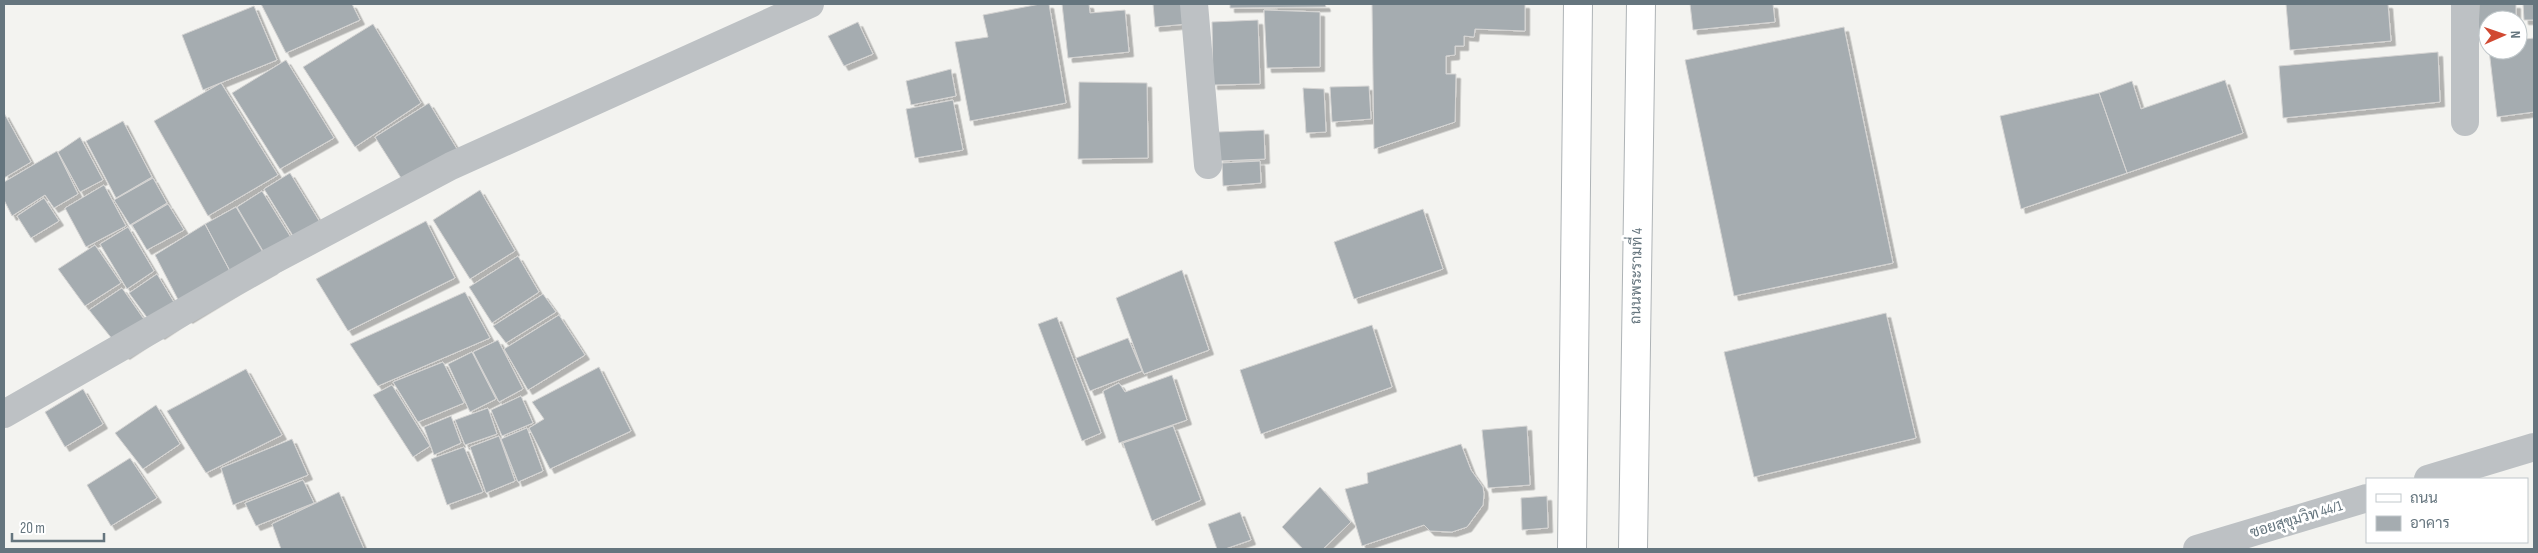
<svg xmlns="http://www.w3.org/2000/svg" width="2538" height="553" font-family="'Sofia Sans Condensed',Sarabun,sans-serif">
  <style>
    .building { fill: #a5acb0; stroke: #d5d4d3; filter: url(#shadow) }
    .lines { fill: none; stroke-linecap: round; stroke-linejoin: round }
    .major-casing { stroke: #aeb3b6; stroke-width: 30 }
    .minor { stroke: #bdc1c4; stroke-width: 28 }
    .major { stroke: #fff; stroke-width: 28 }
    .labels { text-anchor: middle; stroke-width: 5; stroke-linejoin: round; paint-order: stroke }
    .street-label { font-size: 15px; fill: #65757e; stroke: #fff }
  </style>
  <defs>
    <filter id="shadow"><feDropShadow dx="4.5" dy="4.5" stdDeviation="0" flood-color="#0004"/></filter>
  </defs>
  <rect width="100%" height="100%" fill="#f3f3f0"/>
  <path class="building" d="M261,4H352L360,20L286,53Z
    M1040,4H1049L1066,103L970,121L955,42L988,37L983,15Z
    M1062,4H1089L1090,13L1125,10L1129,52L1068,58Z
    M1153,4H1185L1187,24L1155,27Z
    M1230,4H1325L1326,7L1230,8Z
    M1372,4H1525V31L1475,29L1474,37L1464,36V46H1455V55L1446,56V74H1456L1455,122L1374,149Z
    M1690,4H1773L1775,22L1693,30Z
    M2286,4H2388L2391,41L2290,50Z
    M2479,4H2516V20H2488V35L2478,36Z
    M2523,4H2534V20H2524Z
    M254,6L277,60L203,90L182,35Z
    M1264,10L1320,12V67L1267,68Z
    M1258,20L1260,84L1213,85L1212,22Z
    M858,22L873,54L844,66L828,36Z
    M373,24L421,103L355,147L303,67Z
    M1844,27L1893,263L1734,296L1685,60Z
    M2534,38V112L2497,117L2489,50H2518V40Z
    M2438,52L2440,102L2283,118L2279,66Z
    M286,60L334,138L280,169L232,93Z
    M951,69L956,96L911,105L906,81Z
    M2225,80L2243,133L2127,173L2099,93L2132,81L2141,109Z
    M1079,82L1147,83L1148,158L1078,159Z
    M221,83L278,175L208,216L154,121Z
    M1369,86L1371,119L1332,122L1330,87Z
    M1303,88L1324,89L1326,132L1306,133Z
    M2099,93L2127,173L2021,209L2000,116Z
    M953,100L963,150L915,158L906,109Z
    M429,103L457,149L403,181L375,137Z
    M4,113L31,162L4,178Z
    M123,121L152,177L116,198L86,141Z
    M1264,130L1265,159L1219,161L1218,132Z
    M80,137L103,180L80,192L58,152Z
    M57,151L78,194L54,208L45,195L12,216L4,200V182Z
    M1260,161L1261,183L1223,186L1222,163Z
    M290,173L329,237L303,252L264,189Z
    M153,178L167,203L130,225L114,200Z
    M104,185L126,226L86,247L65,208Z
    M480,190L515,251L470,279L433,220Z
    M262,191L300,252L273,268L237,207Z
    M44,198L59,221L31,238L17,216Z
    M168,204L184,230L147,250L132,225Z
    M236,207L273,269L239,288L205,224Z
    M1423,209L1443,269L1354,299L1334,242Z
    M426,221L455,278L348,331L316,279Z
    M205,224L239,288L188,319L155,255Z
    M128,227L154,271L127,289L100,244Z
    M95,245L121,283L85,306L58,269Z
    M518,256L539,292L492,323L469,287Z
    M1182,270L1209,350L1144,374L1116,298Z
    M157,274L184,319L160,335L129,293Z
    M122,288L155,335L125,355L89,310Z
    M465,292L490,338L378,386L350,344Z
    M543,294L556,312L506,343L493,326Z
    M1886,313L1916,438L1754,477L1724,352Z
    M559,315L585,355L528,390L504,349Z
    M1057,317L1101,433L1082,441L1038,324Z
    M1372,325L1392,387L1261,434L1240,370Z
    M1128,338L1142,371L1090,391L1076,358Z
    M498,340L523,389L499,402L473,352Z
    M472,352L496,399L470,412L448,364Z
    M443,362L464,403L418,422L393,382Z
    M599,367L631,431L550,469L529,428L544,419L532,402Z
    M246,369L282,435L206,473L167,411Z
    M1172,375L1187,420L1119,443L1103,391L1119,383L1125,392Z
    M392,385L430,446L413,457L373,395Z
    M83,389L103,424L65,447L45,412Z
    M521,396L533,423L502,436L491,410Z
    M156,405L180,444L143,469L115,433Z
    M488,408L497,434L465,445L455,420Z
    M451,416L461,443L434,455L424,427Z
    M1173,426L1201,500L1152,521L1123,443Z
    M1527,426L1530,485L1488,488L1482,430Z
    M527,428L543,471L518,482L501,439Z
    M499,436L515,481L486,493L470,447Z
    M292,439L308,475L233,505L221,468Z
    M1461,444L1471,470L1483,487L1484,494L1483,505L1467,527L1452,532L1430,531L1424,525L1362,546L1345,489L1368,483L1367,473Z
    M464,447L483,492L447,505L431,459Z
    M130,458L157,498L111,526L87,485Z
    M303,480L314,503L256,526L245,503Z
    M1320,487L1351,522L1323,549H1303L1282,527Z
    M339,492L364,549H281L272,524Z
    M1547,496L1548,528L1522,530L1521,498Z
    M1240,512L1251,540L1225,549H1217L1208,524Z"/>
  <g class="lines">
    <g class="major-casing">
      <path id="major" d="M1572,549L1578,4
        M1633,549L1641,4"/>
    </g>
    <path class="minor" d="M1194,4L1208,165
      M2465,122V4
      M4,414L272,261L451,166L810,4
      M2428,479L2534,447
      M2197,549L2367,498"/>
    <use href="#major" class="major"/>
  </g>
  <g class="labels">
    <g class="street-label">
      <text transform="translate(1636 276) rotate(-89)" y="5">ถนนพระรามที่ 4</text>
      <text transform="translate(2296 519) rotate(-17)" y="5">ซอยสุขุมวิท 44/1</text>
    </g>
  </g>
  <rect width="2538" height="553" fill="none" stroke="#65757e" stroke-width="10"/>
  <rect x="2366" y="478" width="162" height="65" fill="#ffffff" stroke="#c1c8cb"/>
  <rect x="2376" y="494" width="25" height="8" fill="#ffffff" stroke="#c1c8cb"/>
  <text x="2410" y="503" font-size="15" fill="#65757e">ถนน</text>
  <rect x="2376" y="516" width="25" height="15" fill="#a5acb0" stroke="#c1c8cb"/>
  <text x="2410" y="528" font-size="15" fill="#65757e">อาคาร</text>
  <g transform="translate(2503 35) rotate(88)"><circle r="24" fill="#ffffff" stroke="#c1c8cb"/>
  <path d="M0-4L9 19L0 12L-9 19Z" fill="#d14932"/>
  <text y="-8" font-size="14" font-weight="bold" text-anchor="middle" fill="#65757e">N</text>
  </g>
  <path d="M12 533v8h92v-8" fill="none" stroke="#65757e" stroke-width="2.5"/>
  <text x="20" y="533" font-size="15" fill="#65757e" stroke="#ffffff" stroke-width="4" paint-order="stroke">20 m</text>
</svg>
